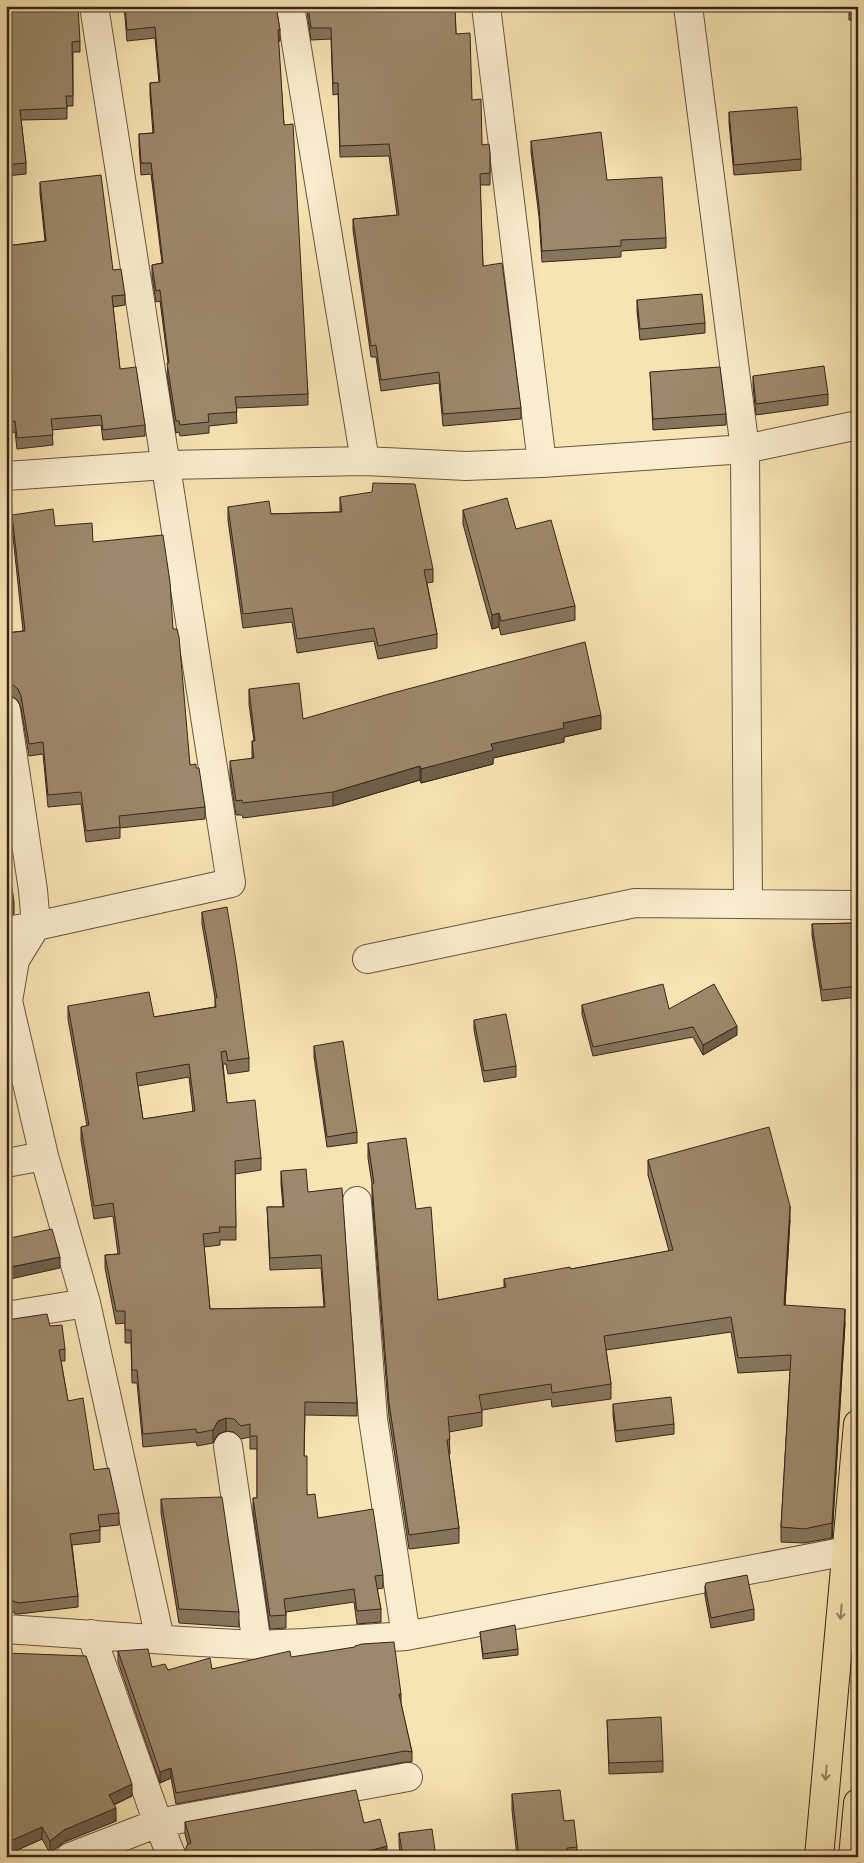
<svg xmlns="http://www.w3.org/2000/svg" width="864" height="1863" font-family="Cardo,serif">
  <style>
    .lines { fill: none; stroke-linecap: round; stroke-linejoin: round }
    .minor-casing { stroke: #695440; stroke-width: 30 }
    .major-casing { stroke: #3a241a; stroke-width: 30 }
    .minor { stroke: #faedce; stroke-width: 28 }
    .major { stroke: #f7e4b3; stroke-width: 28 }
    .wall { fill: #86755b; stroke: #3a241a; fill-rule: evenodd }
    .shaded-wall { fill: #6d5f4a; stroke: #3a241a }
    .building { fill: #9c886a; stroke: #3a241a; fill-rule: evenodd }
    .oneway { stroke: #988466 }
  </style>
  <rect width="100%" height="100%" fill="#f7e4b3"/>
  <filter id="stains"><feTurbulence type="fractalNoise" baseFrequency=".004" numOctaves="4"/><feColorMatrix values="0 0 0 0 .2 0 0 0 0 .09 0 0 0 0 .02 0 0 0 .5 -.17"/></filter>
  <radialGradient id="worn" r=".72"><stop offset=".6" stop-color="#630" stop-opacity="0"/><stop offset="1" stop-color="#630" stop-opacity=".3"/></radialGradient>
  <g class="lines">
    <g class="minor-casing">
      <path id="minor" d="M290,6L365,461
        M486,6L542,463
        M688,6L745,449L748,904
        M6,476L166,465L365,461L466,466L542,463L745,449L858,425
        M6,710L33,890L36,926L231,883L94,6
        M6,931L36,926L15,960L8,1001L44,1156L86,1303L160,1639
        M367,959L635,903L858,905
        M6,1163L44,1156
        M357,1201L373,1419L406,1636
        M6,1316L86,1303
        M228,1446L257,1645
        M6,1629L182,1641L257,1645L304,1643L406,1636L847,1551
        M91,1634L158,1823L172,1857
        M70,1857L158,1823L408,1777"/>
    </g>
    <g class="major-casing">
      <path id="major" d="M819,1857L858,1424
        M853,1857L858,1803"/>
    </g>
    <use href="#minor" class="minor"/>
    <use href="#major" class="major"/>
  </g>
  <path class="wall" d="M6,6L80,41V52H73V106H67V119L21,120L26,163V174L6,176Z
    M124,6H276L280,30V41H278L284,125L308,394V405L236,408L237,423L209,426V433L180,436L179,432L176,433L167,374L168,363L160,301L156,302L152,276V265L162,263L151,174L141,175L139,145V134L153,133L150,95V83H159L155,38L127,41Z
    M307,6H455L456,34L482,145L490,153V185H480L483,266L521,408V419L443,426L439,383L381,391L376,357H371L353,230V219L397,215L389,156L340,157L338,94L333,95L331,39L311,40L307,12Z
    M849,6H858V21L849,20Z
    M729,112L801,159V170L734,175L729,123Z
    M531,141L607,180L666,238V248L621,251V257L542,262L539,217L531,152Z
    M40,182L113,270L125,295V305L113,307L120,369L145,425V436L103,440L101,425L52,430L53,445L17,449L15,432L6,433V246L45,241L40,193Z
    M637,300L705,323V333L640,340L637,311Z
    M650,372L726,414V425L653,430Z
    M753,376L828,394V405L756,415L753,386Z
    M854,445H858L857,514L854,456Z
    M340,497L433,569V582L427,583L437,634V648L378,659L374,641L297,653L292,622L243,628L228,520V507L271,514L340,512Z
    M463,510L516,529L575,606V620L501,635L499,627L492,629L463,524Z
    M12,515L55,526L93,542L173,629L190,765L205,807V819L120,828V838L86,842L81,804L48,807L43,754L29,756L21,708L18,701L12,696L6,695V633L23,631L12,527Z
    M249,689L303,719L601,729L564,737V742L493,758V764L421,783L420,780L333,806L243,818L242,815H236L230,776V761L252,759V741H254L249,704Z
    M202,912L249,1058V1071L228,1074L226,1064H223L227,1103L261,1158V1170L235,1174L236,1240H220V1245L204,1247L210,1309L324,1307L321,1268L270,1270L267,1207H283L281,1184V1171L308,1192L357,1403V1416L305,1415L304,1456L307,1495L318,1518L383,1575V1588L377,1589L381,1609V1622L357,1624L354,1602L286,1612V1628L270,1629L253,1511V1498H257V1449H250V1437L241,1439L234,1432L226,1431L218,1434L213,1443L197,1446L196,1442L143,1447L137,1383H132L131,1343H125V1323L116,1324L105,1268V1255L118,1254L113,1216L94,1219L81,1140V1127L87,1126L68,1019V1006L154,1017L215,1007V998L202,924ZM189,1077L193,1112L143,1119L138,1086Z
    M858,923V997L822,1001L812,935V924Z
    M582,1005L669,1009L737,1035L703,1055L693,1037L593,1056L582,1014Z
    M474,1020L516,1066V1077L484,1082L474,1030Z
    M314,1046L357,1132V1143L327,1147L314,1057Z
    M368,1143L416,1209L438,1300L504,1288V1279L571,1269L669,1251L648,1175V1160L790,1220L785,1306L845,1323L832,1538L804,1543L781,1542V1527L790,1370L738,1373L731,1332L606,1350L611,1384V1399L552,1407L551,1399L482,1410V1426L449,1432L450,1454H449L459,1528V1543L409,1549L389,1417L372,1198V1184L368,1158Z
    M6,1320L50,1326L65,1349V1361H61L68,1401L94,1470L119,1513V1525L100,1527V1542L72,1545L78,1596V1607L19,1614H15L14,1612L6,1613Z
    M613,1404L674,1424V1434L616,1442L613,1415Z
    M161,1499L239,1612V1627L179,1623L161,1513Z
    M705,1586L754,1609V1620L711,1628L705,1596Z
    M480,1632L518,1649V1655L483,1659Z
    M118,1651L152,1667L168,1670L212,1669L291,1657L401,1694V1704L412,1752V1762H405L176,1804L171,1778L160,1783L118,1662Z
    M6,1653L132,1796L114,1805L116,1821L64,1842L50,1853L42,1839L6,1855Z
    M607,1720L663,1761V1772L609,1774Z
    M512,1794L564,1821L577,1847V1857H517L512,1810Z
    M185,1822L364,1823L387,1857L184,1855L188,1845L185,1834Z
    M399,1833L436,1857H401L399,1845Z"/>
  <path class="shaded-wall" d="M499,613V627L492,629V615Z
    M601,715V729L564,737V742L493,758V764L421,783V769L491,744L563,723Z
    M420,766V780L333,806V792Z
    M14,902V914L6,916V904Z
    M737,1026V1035L703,1055V1045Z
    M790,1206V1220L784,1320V1305Z
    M60,1257V1268L6,1280V1268Z
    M845,1309V1323L832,1538V1523Z
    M226,1418V1431L218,1434L213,1443V1430L218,1421Z
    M171,1768V1778L160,1783V1772Z
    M132,1784V1796L109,1807V1795Z
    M116,1808V1821L64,1842L50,1853V1841L64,1830Z
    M42,1827V1839L6,1855V1843Z
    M387,1846V1857H347Z"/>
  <path class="building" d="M6,6H78L80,41L72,42L73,96H66L67,108L20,110L26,163L6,165Z
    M125,6H276L280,30H278L284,125L293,124L308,394L235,397L237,412L208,414L209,422L180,425L179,421H176L167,363H169L160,290L156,291L152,265L163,263L151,163H141L139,134L154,133L150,83L160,82L155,27L127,30Z
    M308,6H455L456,34L470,33L472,100L481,99L482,145L489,144L490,153V173L480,174L483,266L502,263L521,408L443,414L439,372L381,380L376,345L371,346L353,219L399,215L389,144L340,146L338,83H333L331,28H311Z
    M849,6H858V10L849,9Z
    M797,107L801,159L734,165L729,112Z
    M601,132L607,180L662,177L666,238L621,240V246L542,251L539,206L531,141Z
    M101,175L113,270L121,269L125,295L112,296L120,369L136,367L145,425L103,430L101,415L51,419L53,435L17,438L15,421L6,422V246L46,241L40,182Z
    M702,294L705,323L640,329L637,300Z
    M824,366L828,394L756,404L753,376Z
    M720,367L726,414L653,419L650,372Z
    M854,445H858L857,503Z
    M373,483L415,484L433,569L424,570L437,634L378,646L374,628L297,639L292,608L243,614L228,507L269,501L271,514L342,512L340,497L372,492Z
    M507,498L516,529L551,520L575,606L501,621L499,613L492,615L463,510Z
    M53,509L55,526L92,523L93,542L163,535L170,582L173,629H177L179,637L190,765L196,764V768H199L205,807L119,816L120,827L86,831L81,792L48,795L43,742L29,744L21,696L18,689L12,684L6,683V633L25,631L12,515Z
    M585,642L601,715L563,723L564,728L491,744L493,750L421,769L420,766L333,792L243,803L242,800L236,801L230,761L254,758L252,741H255L249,689L299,683L303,719L389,694Z
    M6,874H10L14,902L6,904Z
    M227,907L236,961L249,1058L228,1061L226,1051L221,1052L227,1103L255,1100L261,1158L235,1161L236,1227H219L220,1232L203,1234L210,1309L325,1307L321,1255L270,1258L267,1207H284L281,1171L306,1169L308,1192L342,1188L357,1403L305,1402L304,1456H307V1495L315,1494L318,1518L373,1509L383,1575L375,1576L381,1609L357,1611L354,1589L284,1599L286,1615L270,1616L253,1498H257V1436H250V1424L241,1426L234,1419L226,1418L218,1421L213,1430L197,1433L196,1429L143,1434L137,1370H132L131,1330H125V1311H116L105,1255L120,1254L113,1203L94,1206L81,1127L89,1125L68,1006L149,992L154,1017L216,1007L215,998H217L202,912ZM189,1064L195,1111L143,1119L136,1073Z
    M858,923V986L822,990L812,924Z
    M663,984L669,1009L714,984L737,1026L703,1045L693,1027L593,1047L582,1005Z
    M506,1014L516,1066L484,1071L474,1020Z
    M343,1041L357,1132L327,1137L314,1046Z
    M769,1127L790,1206L784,1305L845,1309L832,1523L804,1529L781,1527L791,1355L738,1358L731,1317L604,1336L611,1384L552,1393L551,1384L479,1395L482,1412L448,1417L450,1439L447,1440L459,1528L409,1535L389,1403L372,1184L374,1183L368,1143L406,1138L416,1209L431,1207L438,1300L506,1287L504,1279L570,1267L571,1269L673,1250L648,1160Z
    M6,1219L10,1238L52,1229L60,1257L6,1268Z
    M47,1314L50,1326L62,1325L65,1349L59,1350L68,1401L83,1398L94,1470L109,1468L119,1513L98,1515L100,1530L70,1534L78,1596L19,1603L15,1602L14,1601L6,1602V1320Z
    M671,1397L674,1424L616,1431L613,1404Z
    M222,1497L239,1612L179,1609L161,1499Z
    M747,1575L754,1609L711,1618L705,1586L706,1583Z
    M515,1625L518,1649L483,1654L480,1632Z
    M394,1642L401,1694H399L412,1752L405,1751L176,1793L171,1768L160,1772L118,1651L148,1649L152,1667L165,1664L168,1670L210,1658L212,1669L290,1651L291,1657L355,1647V1646L362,1644Z
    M6,1653L86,1656L132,1784L109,1795L116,1808L64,1830L50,1841L42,1827L6,1843Z
    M661,1717L663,1761L609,1763L607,1720Z
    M356,1790L364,1823L380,1819L387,1846L347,1857H181L184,1855L187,1845L191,1843L185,1822Z
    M560,1790L564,1821L574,1820L577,1847L567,1848L568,1857H519L512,1794Z
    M432,1829L436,1857H403L399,1833Z"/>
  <defs><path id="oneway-shaft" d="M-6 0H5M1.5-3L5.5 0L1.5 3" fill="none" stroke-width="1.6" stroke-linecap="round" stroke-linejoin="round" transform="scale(1.25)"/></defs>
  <g class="oneway">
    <use href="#oneway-shaft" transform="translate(841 1612) rotate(95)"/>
    <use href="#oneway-shaft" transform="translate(826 1773) rotate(95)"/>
  </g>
  <rect width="864" height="1863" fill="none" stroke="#f7e4b3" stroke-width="25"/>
  <rect x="8" y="8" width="849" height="1848" fill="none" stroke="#3a241a" stroke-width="2.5"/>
  <rect x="12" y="12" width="839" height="1838" fill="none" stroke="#3a241a"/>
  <rect width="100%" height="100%" filter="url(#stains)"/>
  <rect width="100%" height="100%" fill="url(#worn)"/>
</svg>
